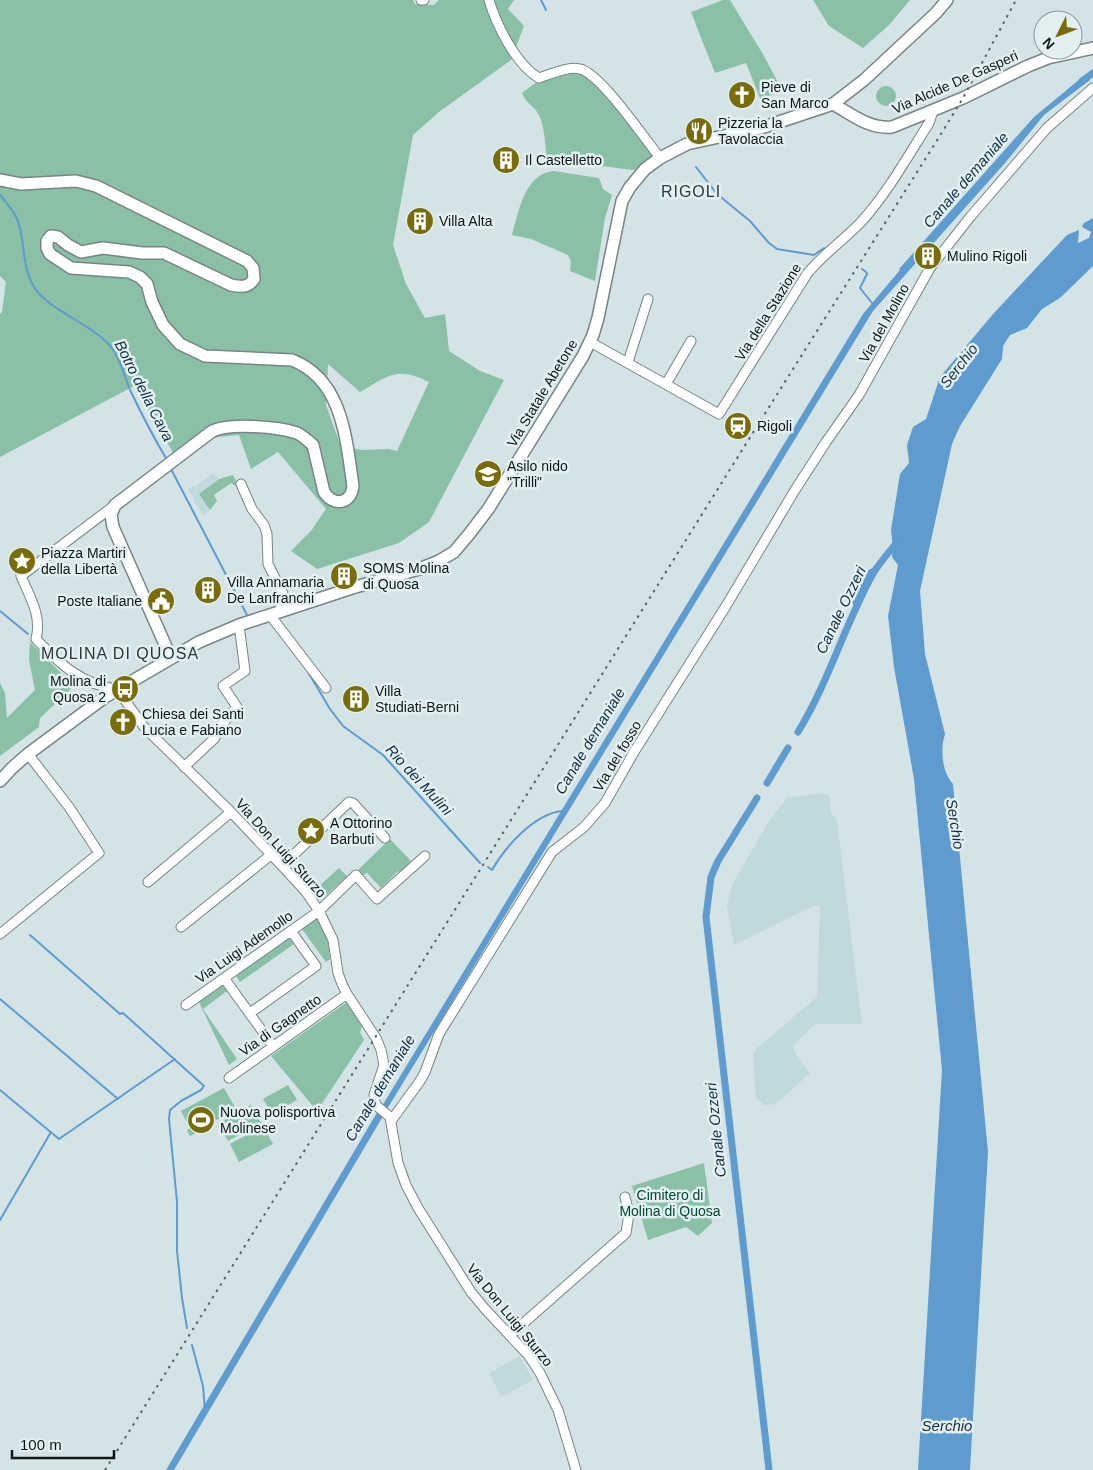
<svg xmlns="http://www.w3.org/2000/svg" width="1093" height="1470" font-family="Helvetica,sans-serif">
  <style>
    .built { fill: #c1d9dc }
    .green { fill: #89c0a6; fill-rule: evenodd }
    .water { fill: #5e9bce }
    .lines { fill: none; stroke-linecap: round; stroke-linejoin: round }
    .stream { stroke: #5e9bce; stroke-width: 2 }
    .canal { stroke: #5e9bce; stroke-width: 7 }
    .street-casing { stroke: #788586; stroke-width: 11 }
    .secondary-casing { stroke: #788586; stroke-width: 14 }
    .street { stroke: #fff; stroke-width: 9 }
    .secondary { stroke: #fff; stroke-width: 11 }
    .rail { stroke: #586062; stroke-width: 2; stroke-dasharray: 2.5 5; stroke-linecap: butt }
    .labels { text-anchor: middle; stroke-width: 5; stroke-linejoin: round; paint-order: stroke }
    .street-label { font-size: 14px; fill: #101516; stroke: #e2f0f2 }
    .poi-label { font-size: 14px; fill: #101516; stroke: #e2f0f2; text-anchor: start }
    .park-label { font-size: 14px; fill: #004932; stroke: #e2f0f2 }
    .water-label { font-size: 15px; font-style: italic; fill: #132e43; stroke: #e2f0f2 }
    .quarter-label { font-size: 16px; letter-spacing: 1px; fill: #2c3839; stroke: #e2f0f2 }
  </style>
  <rect width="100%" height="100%" fill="#d4e3e5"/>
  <path class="built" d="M213,473L219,479L199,494L210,510L204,515L193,500L194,498L188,489L193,486L195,487Z
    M821,793L829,796L831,813L837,820L862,1024H815L794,1045L793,1048L798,1058L810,1073L776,1104L764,1105L756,1098L753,1055L756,1049L817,997L820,907L815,905L734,945L727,905L732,885L769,821L787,798Z
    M520,1356L533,1380L501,1397L489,1373Z"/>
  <path class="green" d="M0,0H413L415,4L434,5L439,0H514L508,9L524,26L511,60L439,112L413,135L393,245L406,284L425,318L445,314L449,351L480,371L504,380L429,522L399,543L317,569L291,551L311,531L326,509L278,452L251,469L239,435L209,438L178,461L134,386L0,457V314L2,312L6,282L0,276ZM328,364L360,392C389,375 397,366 429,382L397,451L389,449L363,450L341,447L326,405Z
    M723,0H730L764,56L783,92L760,98L746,63L715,73L691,12Z
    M813,0H910L889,25L863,48L829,26Z
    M575,71L591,78L654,156L639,169L633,170L547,159C545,145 545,128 539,115C534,105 526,104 522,93L538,81L547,80Z
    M876 96a10 10 0 1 1 20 0a10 10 0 1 1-20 0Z
    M554,171L599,178L603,189L612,195L605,218L595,281L570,271L571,262L568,255L531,239L512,235C517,217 523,183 543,174C546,172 550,172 554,171Z
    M233,475L240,489L231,483L214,495L217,501L210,510L199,494L219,479Z
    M30,642L74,686L40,718L39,727L0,756V683L5,693L7,718L35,690L29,660Z
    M390,839L411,861L400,873L398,871L381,888L367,873L362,876L358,870Z
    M339,868L347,876L324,897L316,889Z
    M316,919C327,927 329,947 330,959L326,962L302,929Z
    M289,938L294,944L240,982L236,976Z
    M223,985L227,991L203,1009L237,1059L229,1065L199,1002Z
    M347,1002L362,1026L360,1032L364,1040L317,1111L271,1056Z
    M288,1085L297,1100L272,1114L263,1099Z
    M224,1088L236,1109L197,1131L198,1132L190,1136L187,1130L190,1128L181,1111Z
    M251,1105L261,1123L228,1141L218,1124Z
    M263,1126L273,1144L239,1162L230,1144Z
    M704,1163L712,1223L698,1236L686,1227L648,1240L632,1186Z"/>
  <path class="water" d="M1086,74L1090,80L1044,115L1005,163L873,311L381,1119L376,1116L863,314L900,270L899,269L1034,117Z
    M1093,218V266L1060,298L1042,309L1027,328L1010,335L1003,346L1002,359L960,426L952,444L920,591L925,654L945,734C940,750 942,772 953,784L988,1152L970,1470H918L942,1070L914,779L894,667L888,616L898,565L892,557L893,548L891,530L900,474L909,463L907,445L913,427L926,419L940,377L994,313L1067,235L1079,230L1078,243L1089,238L1091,232L1082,227L1084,223Z"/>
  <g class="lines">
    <path class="stream" d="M541,0L546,10
      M696,167L717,194L750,221L769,243L777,249L814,255L824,248
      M0,195C6,202 12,209 16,217C26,236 20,263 34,287C48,310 91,323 111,347C122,361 124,377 131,392C142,415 154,438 167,460
      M862,269L866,272L867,274L860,288L872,303
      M171,469L247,615
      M0,611L28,634
      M308,672L330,709L343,726L383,755L480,863
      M488,867L492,870C505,847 534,814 562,811
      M30,935L120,1014L123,1013L204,1086L201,1090L181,1101L170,1110L169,1119L177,1202V1251L182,1298L187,1328
      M0,999L118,1099
      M0,1090L59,1139L175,1059
      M0,1220L51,1132
      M192,1345L203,1386L205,1410"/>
    <path class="canal" d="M1082,81L1093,73
      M857,606L855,598L863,578L874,571
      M798,732C829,682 845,623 874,572C881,561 890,551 898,541
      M767,783L788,748
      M757,798L718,861L711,877L706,917L769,1470
      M170,1470L382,1111"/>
    <g class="street-casing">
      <path id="street" d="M421,0H424
        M489,0C496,24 516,65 539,78C551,74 568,66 580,69C600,73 646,140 660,158
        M590,342L719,414L807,274C823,254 844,240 862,221C888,192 908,156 929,123L933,111
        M628,362L648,299
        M666,384L691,341
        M241,484L252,509L264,525L267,534L268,564L284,596L279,612
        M115,505L21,576C30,597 42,616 36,639C60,664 82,685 117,689L144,727L231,812L282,866L306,892L319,911L333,940L338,973L342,984L347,994L376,1038L381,1050L384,1065L374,1095L375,1102L377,1106L390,1117L398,1163L406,1185L418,1208L471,1292L485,1309L529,1356L540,1373L558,1410L576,1470
        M270,615L326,688
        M184,767L215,738L217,730L237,707L223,686L245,671L239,625
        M282,866L349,802L353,803L385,838
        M148,882L231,812
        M181,927L272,854
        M0,934L99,853L69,807L28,754
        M224,978L273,1046
        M186,1005L319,911L356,875L377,899L425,856
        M250,1013L316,966L291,931
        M229,1078L347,994
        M391,1121L420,1081L425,1072L439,1034L552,852L584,827L605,803L634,752L726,606L795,490L826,442L859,395L930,268L971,216L1047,128L1093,88
        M510,1335L626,1233L629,1214L625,1197"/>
    </g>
    <g class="secondary-casing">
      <path id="secondary" d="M833,104C853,115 869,129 892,127L963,98L1028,66L1048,58L1093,48
        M0,180L21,184L76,181L96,186L247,261L253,268L254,279C248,288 241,287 231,285L164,253H142L103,248L81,252L68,245L58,237L51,236L47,241V248L50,254L71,268L129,272L140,277L147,284L152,302L163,325L180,344L205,356L292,360C343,380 346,439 353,486C351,504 334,507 324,492L313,445C308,441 302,435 297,433C279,427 227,422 211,432L115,505L111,515L113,527L171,658
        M0,781L12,768L28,754L105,697L199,642L239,625L279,612L352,588L419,569L439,561L454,552L470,533L489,508L583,356L593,335L598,318L622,201L630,187L645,169L660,158L687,144L764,127L833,104L864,80L936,13L947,0"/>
    </g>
    <use href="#street" class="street"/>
    <use href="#secondary" class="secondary"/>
    <path class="rail" d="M105,1470L754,431L936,142L963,98L1016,0"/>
  </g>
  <defs>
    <g id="church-disc" transform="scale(1.4375)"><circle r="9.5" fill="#786d0a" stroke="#e2f0f2"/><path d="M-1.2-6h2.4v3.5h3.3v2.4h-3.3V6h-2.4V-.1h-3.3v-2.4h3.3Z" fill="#fff"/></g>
    <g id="restaurant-disc" transform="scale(1.4375)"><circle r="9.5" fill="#786d0a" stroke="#e2f0f2"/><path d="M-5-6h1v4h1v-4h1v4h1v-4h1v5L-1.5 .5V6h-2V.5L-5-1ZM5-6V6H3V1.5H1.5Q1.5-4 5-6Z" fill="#fff"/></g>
    <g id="building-disc" transform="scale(1.4375)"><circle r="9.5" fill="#786d0a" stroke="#e2f0f2"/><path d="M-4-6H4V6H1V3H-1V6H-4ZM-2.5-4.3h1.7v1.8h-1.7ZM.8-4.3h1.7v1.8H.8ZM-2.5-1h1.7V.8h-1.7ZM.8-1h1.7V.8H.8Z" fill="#fff"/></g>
    <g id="station-disc" transform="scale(1.4375)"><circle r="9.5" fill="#786d0a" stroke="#e2f0f2"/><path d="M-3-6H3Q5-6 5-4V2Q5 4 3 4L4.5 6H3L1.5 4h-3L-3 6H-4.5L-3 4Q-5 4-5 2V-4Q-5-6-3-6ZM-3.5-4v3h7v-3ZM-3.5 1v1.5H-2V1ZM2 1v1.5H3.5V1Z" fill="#fff"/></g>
    <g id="school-disc" transform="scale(1.4375)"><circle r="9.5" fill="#786d0a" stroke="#e2f0f2"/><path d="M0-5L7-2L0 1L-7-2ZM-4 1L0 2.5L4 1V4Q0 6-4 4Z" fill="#fff"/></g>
    <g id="sight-disc" transform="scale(1.4375)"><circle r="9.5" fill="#786d0a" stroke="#e2f0f2"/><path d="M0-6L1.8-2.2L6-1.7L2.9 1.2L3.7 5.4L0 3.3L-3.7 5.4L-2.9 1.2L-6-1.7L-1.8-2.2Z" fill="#fff"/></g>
    <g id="civic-disc" transform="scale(1.4375)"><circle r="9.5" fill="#786d0a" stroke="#e2f0f2"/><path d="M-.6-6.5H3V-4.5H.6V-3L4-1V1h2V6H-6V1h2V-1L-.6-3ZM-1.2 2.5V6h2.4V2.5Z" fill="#fff"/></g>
    <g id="bus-disc" transform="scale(1.4375)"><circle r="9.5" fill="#786d0a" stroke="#e2f0f2"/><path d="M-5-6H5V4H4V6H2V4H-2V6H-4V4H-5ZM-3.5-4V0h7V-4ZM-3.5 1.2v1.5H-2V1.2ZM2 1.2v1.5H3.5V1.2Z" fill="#fff"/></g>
    <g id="stadium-disc" transform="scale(1.4375)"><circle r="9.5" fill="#786d0a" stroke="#e2f0f2"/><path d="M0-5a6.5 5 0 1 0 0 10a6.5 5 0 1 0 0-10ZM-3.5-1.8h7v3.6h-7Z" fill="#fff"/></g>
  </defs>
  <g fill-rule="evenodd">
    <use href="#church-disc" x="742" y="95"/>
    <use href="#restaurant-disc" x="699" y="131"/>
    <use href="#building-disc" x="506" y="160"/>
    <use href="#building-disc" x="420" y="221"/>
    <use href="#building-disc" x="928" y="256"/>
    <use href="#station-disc" x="738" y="426"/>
    <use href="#school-disc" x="488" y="474"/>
    <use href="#sight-disc" x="22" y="561"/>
    <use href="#building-disc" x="344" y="576"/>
    <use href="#building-disc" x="208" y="590"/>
    <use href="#civic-disc" x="161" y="601"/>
    <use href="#bus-disc" x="125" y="689"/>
    <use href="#building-disc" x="356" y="699"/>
    <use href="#church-disc" x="123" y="722"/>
    <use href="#sight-disc" x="311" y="831"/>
    <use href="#stadium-disc" x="201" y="1120"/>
  </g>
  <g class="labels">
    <g class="street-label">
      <text transform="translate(955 82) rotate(-24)" y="5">Via Alcide De Gasperi</text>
      <text transform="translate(768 312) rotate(-58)" y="5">Via della Stazione</text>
      <text transform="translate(884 323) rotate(-61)" y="5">Via del Molino</text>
      <text transform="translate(542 393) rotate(-59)" y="5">Via Statale Abetone</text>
      <text transform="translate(617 756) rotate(-59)" y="5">Via del fosso</text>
      <text transform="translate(281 848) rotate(48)" y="5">Via Don Luigi Sturzo</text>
      <text transform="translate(244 947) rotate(-35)" y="5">Via Luigi Ademollo</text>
      <text transform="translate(280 1025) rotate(-35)" y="5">Via di Gagnetto</text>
      <text transform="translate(510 1315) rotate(51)" y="5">Via Don Luigi Sturzo</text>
    </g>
    <g class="poi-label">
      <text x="761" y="92">Pieve di<tspan x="761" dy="16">San Marco</tspan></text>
      <text x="718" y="128">Pizzeria la<tspan x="718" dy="16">Tavolaccia</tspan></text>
      <text x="525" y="165">Il Castelletto</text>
      <text x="439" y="226">Villa Alta</text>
      <text x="947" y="261">Mulino Rigoli</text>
      <text x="757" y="431">Rigoli</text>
      <text x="507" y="471">Asilo nido<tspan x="507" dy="16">"Trilli"</tspan></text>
      <text x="41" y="558">Piazza Martiri<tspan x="41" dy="16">della Libertà</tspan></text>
      <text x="363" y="573">SOMS Molina<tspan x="363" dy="16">di Quosa</tspan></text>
      <text x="227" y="587">Villa Annamaria<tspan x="227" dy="16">De Lanfranchi</tspan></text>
      <text x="142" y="606" text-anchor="end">Poste Italiane</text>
      <text x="106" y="686" text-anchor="end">Molina di<tspan x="106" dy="16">Quosa 2</tspan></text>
      <text x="375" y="696">Villa<tspan x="375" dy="16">Studiati-Berni</tspan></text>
      <text x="142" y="719">Chiesa dei Santi<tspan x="142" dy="16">Lucia e Fabiano</tspan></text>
      <text x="330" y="828">A Ottorino<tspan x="330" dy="16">Barbuti</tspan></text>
      <text x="220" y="1117">Nuova polisportiva<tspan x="220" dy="16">Molinese</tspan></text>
    </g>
    <g class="park-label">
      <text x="670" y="1200">Cimitero di<tspan x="670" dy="16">Molina di Quosa</tspan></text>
    </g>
    <g class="water-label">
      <text transform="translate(966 180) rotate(-49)" y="5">Canale demaniale</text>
      <text transform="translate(959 366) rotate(-52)" y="5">Serchio</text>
      <text transform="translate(144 391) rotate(63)" y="5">Botro della Cava</text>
      <text transform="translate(841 610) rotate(-64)" y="5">Canale Ozzeri</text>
      <text transform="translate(590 741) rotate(-59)" y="5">Canale demaniale</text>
      <text transform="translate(419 780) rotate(47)" y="5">Rio dei Mulini</text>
      <text transform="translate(955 824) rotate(81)" y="5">Serchio</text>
      <text transform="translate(380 1088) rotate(-59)" y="5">Canale demaniale</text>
      <text transform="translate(716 1130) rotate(-96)" y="5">Canale Ozzeri</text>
      <text x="947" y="1431">Serchio</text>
    </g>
    <g class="quarter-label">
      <text x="691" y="197">RIGOLI</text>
      <text x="120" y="659">MOLINA DI QUOSA</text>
    </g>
  </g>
  <g transform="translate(1058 35) rotate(228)"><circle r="24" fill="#e2f0f2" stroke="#8e989a"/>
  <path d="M0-4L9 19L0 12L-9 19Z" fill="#786d0a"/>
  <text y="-8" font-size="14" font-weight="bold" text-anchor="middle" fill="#101516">N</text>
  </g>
  <path d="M12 1450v8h102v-8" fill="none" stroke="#101516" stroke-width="2.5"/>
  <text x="20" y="1450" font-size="15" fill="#101516" stroke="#e2f0f2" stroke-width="4" paint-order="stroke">100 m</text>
</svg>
